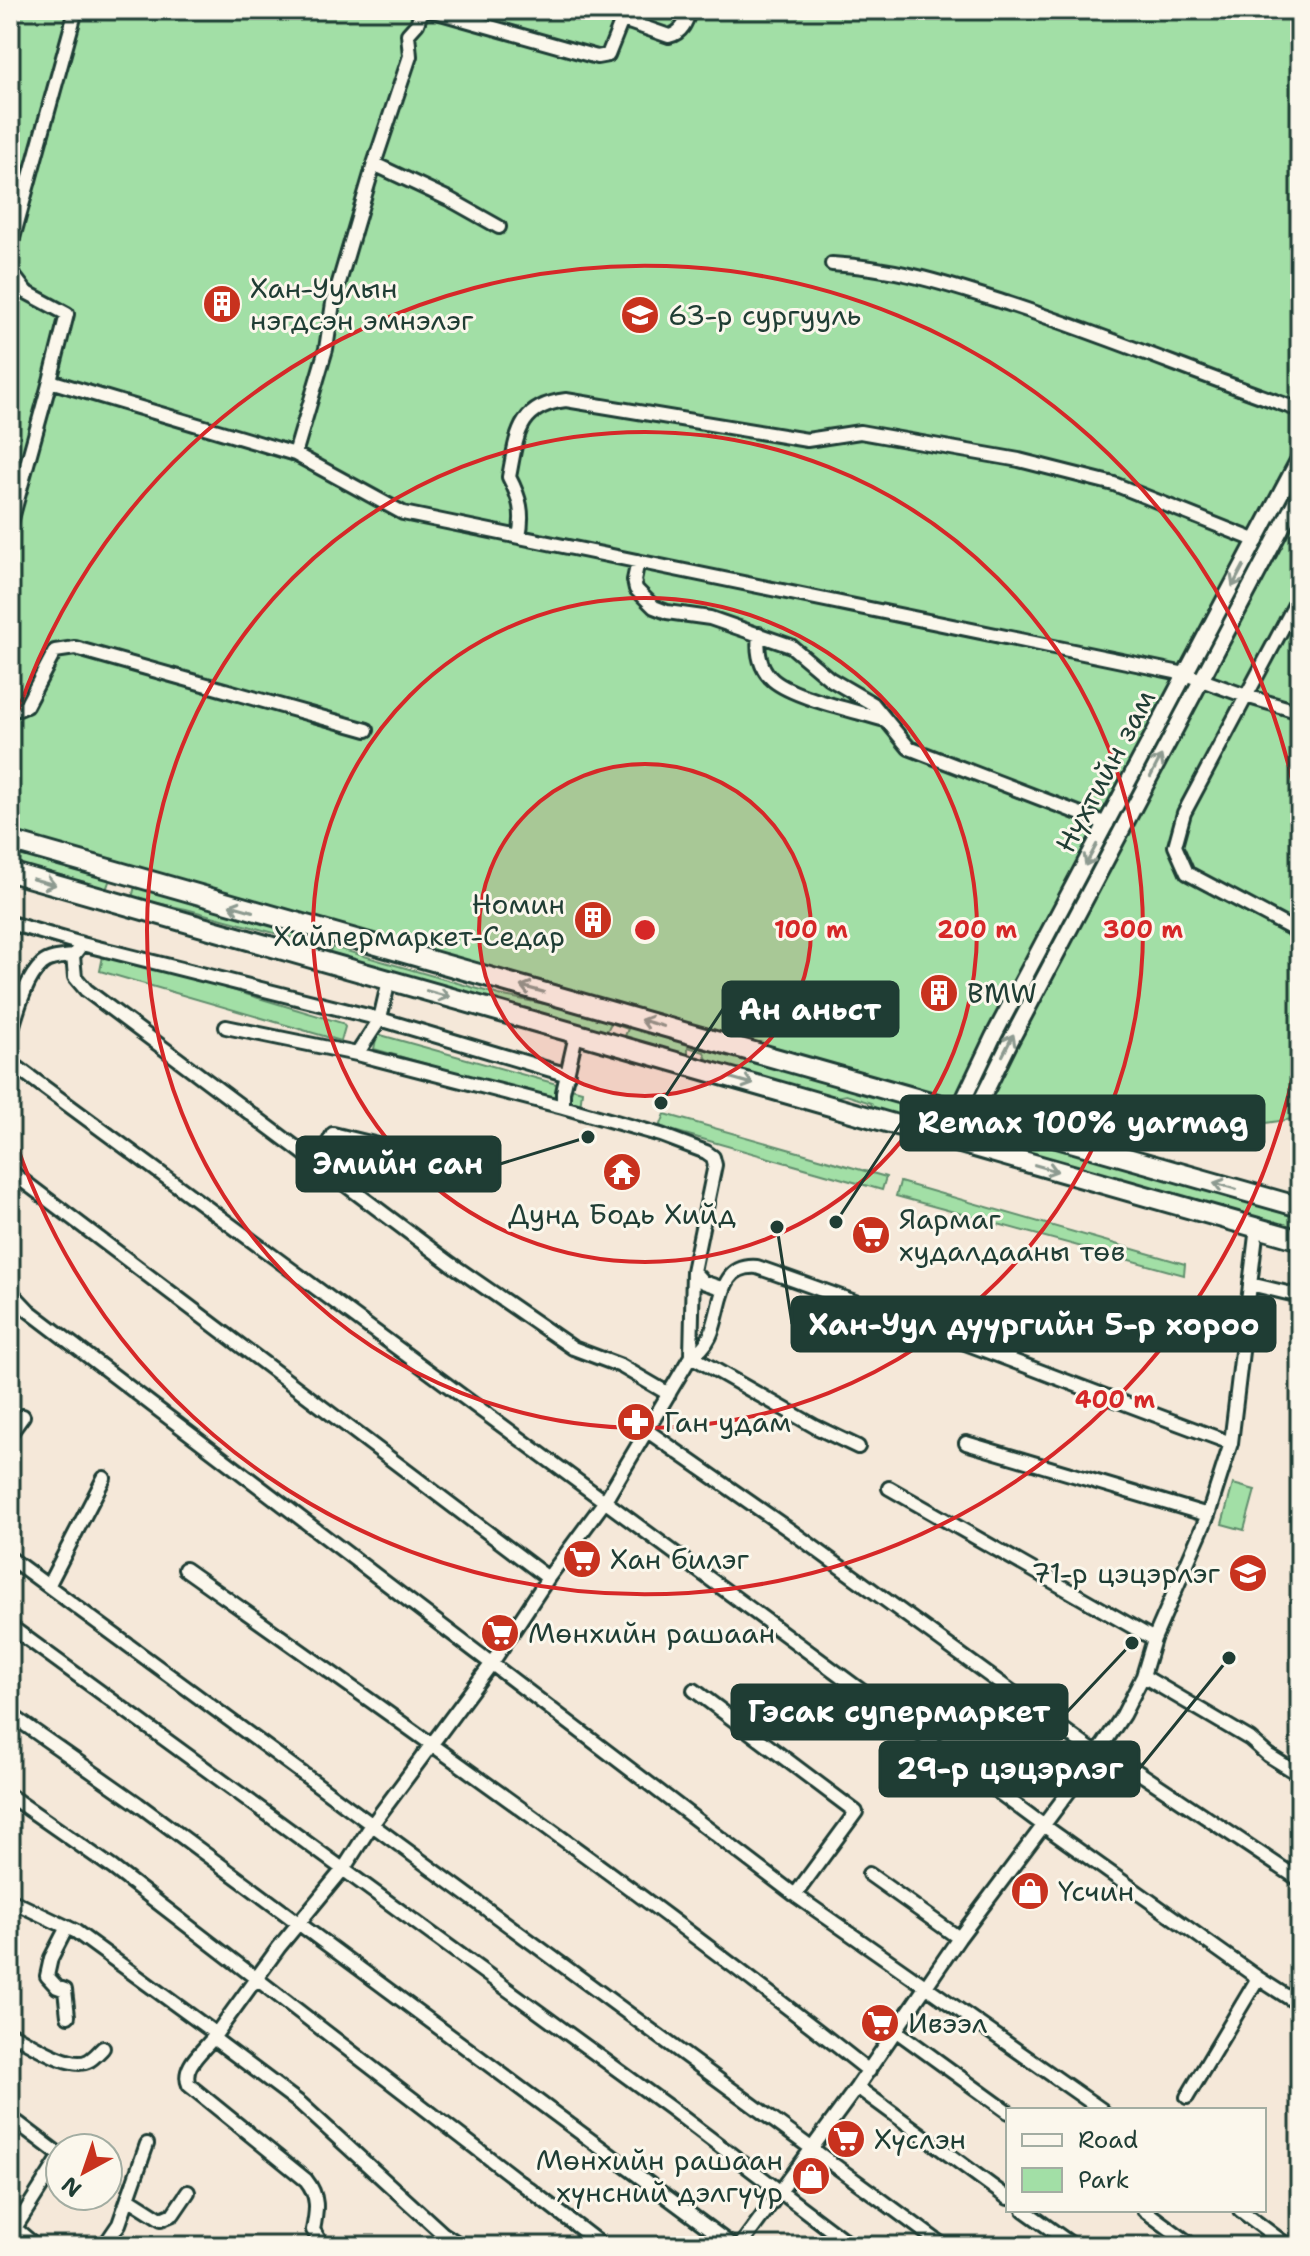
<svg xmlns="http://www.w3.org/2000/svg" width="1310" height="2256" font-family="'Shantell Sans',sans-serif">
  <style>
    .green { fill: #a2dfa6; stroke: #608e6d; stroke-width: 2 }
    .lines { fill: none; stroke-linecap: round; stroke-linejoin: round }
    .minor-casing { stroke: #1f3d34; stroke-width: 18 }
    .major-casing { stroke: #1f3d34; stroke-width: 20 }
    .highway-casing { stroke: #1f3d34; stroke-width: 24 }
    .minor { stroke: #fbf7ec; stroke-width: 12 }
    .major { stroke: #fbf7ec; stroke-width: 14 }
    .highway { stroke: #fbf7ec; stroke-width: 18 }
    .oneway { stroke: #8d9a90 }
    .ring { fill: none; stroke: #d62828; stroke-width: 4 }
    .labels { text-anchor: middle; stroke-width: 6; stroke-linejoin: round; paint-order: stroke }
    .poi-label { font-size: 28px; fill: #1f3d34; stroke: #fbf7ec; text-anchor: start }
    .street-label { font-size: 28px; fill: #1f3d34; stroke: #fbf7ec }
    .centre { fill: #d62828; stroke: #fbf7ec; stroke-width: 4 }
    .ring-label { font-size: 24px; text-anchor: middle; font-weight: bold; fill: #d62828; stroke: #fbf7ec; stroke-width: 6; stroke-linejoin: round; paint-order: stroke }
    .leader { fill: none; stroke: #1f3d34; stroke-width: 3 }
    .callout-dot { fill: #1f3d34; stroke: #fbf7ec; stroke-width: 3 }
    .callout { fill: #1f3d34; stroke: #1f3d34; stroke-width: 3 }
    .callout-label { font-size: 30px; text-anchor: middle; font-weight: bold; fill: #fff }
  </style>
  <rect width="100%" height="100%" fill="#f5e8d9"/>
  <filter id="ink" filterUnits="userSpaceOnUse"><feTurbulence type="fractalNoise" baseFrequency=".0125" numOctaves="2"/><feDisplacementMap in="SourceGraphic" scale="16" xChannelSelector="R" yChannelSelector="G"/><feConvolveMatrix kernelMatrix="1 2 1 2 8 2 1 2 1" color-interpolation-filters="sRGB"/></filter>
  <g filter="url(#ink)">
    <path class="green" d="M10,10H1300V1118L1077,1151L1300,1216V1232L874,1110L871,1103L846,1095L836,1097L708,1062L704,1052L688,1047V1056L624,1038L628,1029L611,1023L607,1031L603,1032L326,954L333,947L499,995L545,1004L10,839Z
      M10,850L110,879L106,890L10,863Z
      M135,886L303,932L305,938L300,940L186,909L132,898Z
      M103,956L199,980L342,1023L345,1027L341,1041L100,971Z
      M377,1034L582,1091L580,1108L374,1049Z
      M665,1114L886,1177L882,1190L660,1127Z
      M900,1182L1185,1264L1184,1275L896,1196Z
      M1233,1484L1255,1490L1244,1530L1222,1524Z"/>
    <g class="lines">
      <g class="minor-casing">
        <path id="minor" d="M430,10L597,57L608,55L626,10
          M623,20L669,36C682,33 686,22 690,10
          M374,164L451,200L499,227
          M10,249L76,10
          M832,264C900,268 946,284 1009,304C1107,336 1202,376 1300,410
          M10,271L26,292L67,314L50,381
          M295,454L326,349L333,303L374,164L410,56L408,34L417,24L422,10
          M10,526L50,381L295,454L403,513L1185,674L1246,696L1300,712
          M519,537C524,513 520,498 509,477C517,436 517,406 566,400L807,440L860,432L1019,460L1114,484L1257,541
          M638,561L634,580L636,589L654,607L667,612L710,618L791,646L830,679L873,704L909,748L1107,824
          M1300,595L1184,813L1175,846L1187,873L1300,933
          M759,634C757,650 759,668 773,680C794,698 856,711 885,720
          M10,706L19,709L26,706L55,651L75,648L367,730
          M10,923L82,944L380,1019L568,1075
          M82,944L73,956L75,977L86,990L451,1264L573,1348L621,1366L669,1394
          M10,1035C17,1013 24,981 42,964C50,957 63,957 73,956
          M357,1054L380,1019L389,980
          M10,1062L1043,1825L1258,1978L1300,2005
          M563,1107V1092L576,1035
          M317,1165L333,1134L485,1171
          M10,1171L548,1578
          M693,1271L703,1282L724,1289
          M1250,1284L1300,1296
          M10,1291L29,1311L795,1895L1102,2110
          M691,1356C731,1338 705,1263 757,1267C916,1322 1073,1385 1231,1443
          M691,1356L816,1427L858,1447
          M646,1430L791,1531L1097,1754
          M10,1434L23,1416
          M966,1443L1208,1515
          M889,1488L1154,1639
          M10,1558L944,2246
          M185,1569C415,1732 647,1895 869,2071
          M48,1586L104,1478
          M10,1626L670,2108L852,2246
          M1143,1676L1250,1739L1268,1755L1300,1775
          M694,1690L856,1812L795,1895
          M10,1714L138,1804L733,2246
          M1102,1748L1300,1880
          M10,1796L113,1868L603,2246
          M869,1874L959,1938
          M10,1900L75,1931L216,2034L213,2038L301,2104L442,2233L462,2246
          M67,1927L51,1958L47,1976L57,1987L65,1990L68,2016
          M895,2030L1008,2112
          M10,2033C26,2040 70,2071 88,2061C93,2059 99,2052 103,2048
          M216,2034L279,1947L344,1868L371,1826L492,1663L548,1578L605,1501L691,1356L693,1271L715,1165L713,1157L706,1152L661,1135L563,1107L357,1054L226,1027
          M213,2038C202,2052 181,2067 189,2085L306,2180C319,2196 317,2210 313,2230L323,2246
          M857,2087L1008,2198
          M1187,2097L1258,1978
          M18,2123L60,2155
          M128,2198L161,2219L173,2214L188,2192
          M1024,2210L1074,2246
          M1144,2210L1193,2246
          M1240,2210L1288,2246
          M10,2224L36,2246
          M15,2228L60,2157
          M104,2246L119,2224L147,2144
          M740,2246L857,2087L959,1938L1097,1754L1123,1715L1143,1676L1154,1639L1208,1515L1231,1443L1257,1227"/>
      </g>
      <g class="major-casing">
        <path id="major" d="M958,1111L993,1037L1300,457
          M974,1115L1010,1042L1300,493"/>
      </g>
      <g class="highway-casing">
        <path id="highway" d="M10,841L1300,1207
          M10,872L1300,1240"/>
      </g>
      <use href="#minor" class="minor"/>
      <use href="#major" class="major"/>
      <use href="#highway" class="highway"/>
    </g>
    <defs><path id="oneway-shaft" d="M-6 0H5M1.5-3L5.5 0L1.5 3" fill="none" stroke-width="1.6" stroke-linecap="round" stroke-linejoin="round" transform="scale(2)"/></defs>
    <g class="oneway">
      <use href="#oneway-shaft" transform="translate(1238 576) rotate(118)"/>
      <use href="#oneway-shaft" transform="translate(1156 766) rotate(-63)"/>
      <use href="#oneway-shaft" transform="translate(1091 855) rotate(118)"/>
      <use href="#oneway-shaft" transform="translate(44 882) rotate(15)"/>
      <use href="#oneway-shaft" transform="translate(241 908) rotate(-164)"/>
      <use href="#oneway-shaft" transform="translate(532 989) rotate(-165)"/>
      <use href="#oneway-shaft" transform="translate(438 994) rotate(16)"/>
      <use href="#oneway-shaft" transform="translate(652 1023) rotate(-164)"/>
      <use href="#oneway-shaft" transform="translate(1008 1045) rotate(-63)"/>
      <use href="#oneway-shaft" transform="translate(742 1081) rotate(16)"/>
      <use href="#oneway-shaft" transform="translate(1046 1168) rotate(16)"/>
      <use href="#oneway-shaft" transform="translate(1225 1186) rotate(-164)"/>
    </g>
  </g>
  <circle cx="645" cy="930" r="166" fill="#d62828" fill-opacity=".12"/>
  <g class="ring">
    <circle cx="645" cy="930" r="166"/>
    <circle cx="645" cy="930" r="332"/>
    <circle cx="645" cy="930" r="498"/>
    <path d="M1300 1040A664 664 0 0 1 10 1124M10 736A664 664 0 0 1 1300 820"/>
  </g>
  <defs>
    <g id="building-disc" transform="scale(2)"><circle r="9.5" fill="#c8321e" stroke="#fbf7ec"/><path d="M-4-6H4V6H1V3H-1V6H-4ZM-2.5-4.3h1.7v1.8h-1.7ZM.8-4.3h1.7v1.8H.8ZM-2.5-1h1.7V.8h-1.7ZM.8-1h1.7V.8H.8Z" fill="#fff"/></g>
    <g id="school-disc" transform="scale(2)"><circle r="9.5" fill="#c8321e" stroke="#fbf7ec"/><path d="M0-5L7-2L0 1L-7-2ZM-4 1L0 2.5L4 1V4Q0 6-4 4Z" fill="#fff"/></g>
    <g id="temple-disc" transform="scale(2)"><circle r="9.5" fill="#c8321e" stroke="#fbf7ec"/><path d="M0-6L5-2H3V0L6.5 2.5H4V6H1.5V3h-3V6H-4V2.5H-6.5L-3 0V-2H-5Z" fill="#fff"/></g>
    <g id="supermarket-disc" transform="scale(2)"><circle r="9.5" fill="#c8321e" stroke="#fbf7ec"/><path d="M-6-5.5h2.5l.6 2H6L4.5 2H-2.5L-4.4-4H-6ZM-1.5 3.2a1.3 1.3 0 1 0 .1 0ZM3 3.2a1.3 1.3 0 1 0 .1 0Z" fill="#fff"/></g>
    <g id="pharmacy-disc" transform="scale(2)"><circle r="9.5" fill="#c8321e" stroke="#fbf7ec"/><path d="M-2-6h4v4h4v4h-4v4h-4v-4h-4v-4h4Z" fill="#fff"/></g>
    <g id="shop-disc" transform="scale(2)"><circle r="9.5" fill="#c8321e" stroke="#fbf7ec"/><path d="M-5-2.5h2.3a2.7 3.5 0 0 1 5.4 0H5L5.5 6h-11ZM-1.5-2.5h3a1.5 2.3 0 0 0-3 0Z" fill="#fff"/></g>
  </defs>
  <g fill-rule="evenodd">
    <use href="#building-disc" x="222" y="304"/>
    <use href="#school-disc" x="640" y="315"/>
    <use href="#building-disc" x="593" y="920"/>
    <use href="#building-disc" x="939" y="993"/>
    <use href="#temple-disc" x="622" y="1172"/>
    <use href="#supermarket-disc" x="871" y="1235"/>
    <use href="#pharmacy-disc" x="636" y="1422"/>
    <use href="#supermarket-disc" x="582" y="1559"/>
    <use href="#school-disc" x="1248" y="1573"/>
    <use href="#supermarket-disc" x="500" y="1633"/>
    <use href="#shop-disc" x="1030" y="1891"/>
    <use href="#supermarket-disc" x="880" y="2023"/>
    <use href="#supermarket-disc" x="846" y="2139"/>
    <use href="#shop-disc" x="811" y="2176"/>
  </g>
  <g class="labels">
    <g class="poi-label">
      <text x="250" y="298">Хан-Уулын<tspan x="250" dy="32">нэгдсэн эмнэлэг</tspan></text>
      <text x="668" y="325">63-р сургууль</text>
      <text x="565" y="914" text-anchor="end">Номин<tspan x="565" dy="32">Хайпермаркет-Седар</tspan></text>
      <text x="967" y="1003">BMW</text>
      <text x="622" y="1224" text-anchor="middle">Дунд Бодь Хийд</text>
      <text x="899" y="1229">Яармаг<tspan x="899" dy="32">худалдааны төв</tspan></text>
      <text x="664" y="1432">Ган удам</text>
      <text x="610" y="1569">Хан билэг</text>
      <text x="1220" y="1583" text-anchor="end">71-р цэцэрлэг</text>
      <text x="528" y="1643">Мөнхийн рашаан</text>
      <text x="1058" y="1901">Үсчин</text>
      <text x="908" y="2033">Ивээл</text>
      <text x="874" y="2149">Хүслэн</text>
      <text x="783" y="2170" text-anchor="end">Мөнхийн рашаан<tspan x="783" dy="32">хүнсний дэлгүүр</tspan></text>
    </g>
    <g class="street-label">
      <text transform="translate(1105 771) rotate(-62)" y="10">Нүхтийн зам</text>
    </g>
  </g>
  <circle cx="645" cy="930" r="12" class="centre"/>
  <g class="ring-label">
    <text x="811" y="938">100 m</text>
    <text x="977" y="938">200 m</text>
    <text x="1143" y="938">300 m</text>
    <text x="1115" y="1408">400 m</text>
  </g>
  <path class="leader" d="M661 1103L723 1009M836 1222L901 1123M588 1137L500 1164M777 1227L792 1324M1132 1643L1067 1712M1229 1658L1139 1769"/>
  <g class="callout-dot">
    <circle cx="661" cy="1103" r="8"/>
    <circle cx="836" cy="1222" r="8"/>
    <circle cx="588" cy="1137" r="8"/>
    <circle cx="777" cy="1227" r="8"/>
    <circle cx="1132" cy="1643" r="8"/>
    <circle cx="1229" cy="1658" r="8"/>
  </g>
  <g class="callout">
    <rect x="723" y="982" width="175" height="54" rx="8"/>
    <rect x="901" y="1096" width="363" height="54" rx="8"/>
    <rect x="297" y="1137" width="203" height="54" rx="8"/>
    <rect x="792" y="1297" width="483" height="54" rx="8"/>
    <rect x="732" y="1685" width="335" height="54" rx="8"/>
    <rect x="880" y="1742" width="259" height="54" rx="8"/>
  </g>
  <g class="callout-label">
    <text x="810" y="1020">Ан аньст</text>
    <text x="1083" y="1133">Remax 100% yarmag</text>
    <text x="398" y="1174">Эмийн сан</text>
    <text x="1034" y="1335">Хан-Уул дүүргийн 5-р хороо</text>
    <text x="899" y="1722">Гэсак супермаркет</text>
    <text x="1010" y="1779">29-р цэцэрлэг</text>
  </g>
  <rect width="1310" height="2256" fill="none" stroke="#fbf7ec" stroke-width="40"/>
  <rect x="20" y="20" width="1270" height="2216" fill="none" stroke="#1f3d34" stroke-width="3" filter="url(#ink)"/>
  <rect x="1006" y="2108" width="260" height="104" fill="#fbf7ec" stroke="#a3ada2" stroke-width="2"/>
  <rect x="1022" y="2134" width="40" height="12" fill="#fbf7ec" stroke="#a3ada2" stroke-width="2"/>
  <text x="1078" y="2148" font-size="24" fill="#1f3d34">Road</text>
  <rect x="1022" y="2168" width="40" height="24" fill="#a2dfa6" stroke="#a3ada2" stroke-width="2"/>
  <text x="1078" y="2188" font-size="24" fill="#1f3d34">Park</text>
  <g transform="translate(84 2172) rotate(220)"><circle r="38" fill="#fbf7ec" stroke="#a3ada2" stroke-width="2"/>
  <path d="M0-6L14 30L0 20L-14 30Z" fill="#c8321e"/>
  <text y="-12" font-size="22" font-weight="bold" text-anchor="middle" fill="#1f3d34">N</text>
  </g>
</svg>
